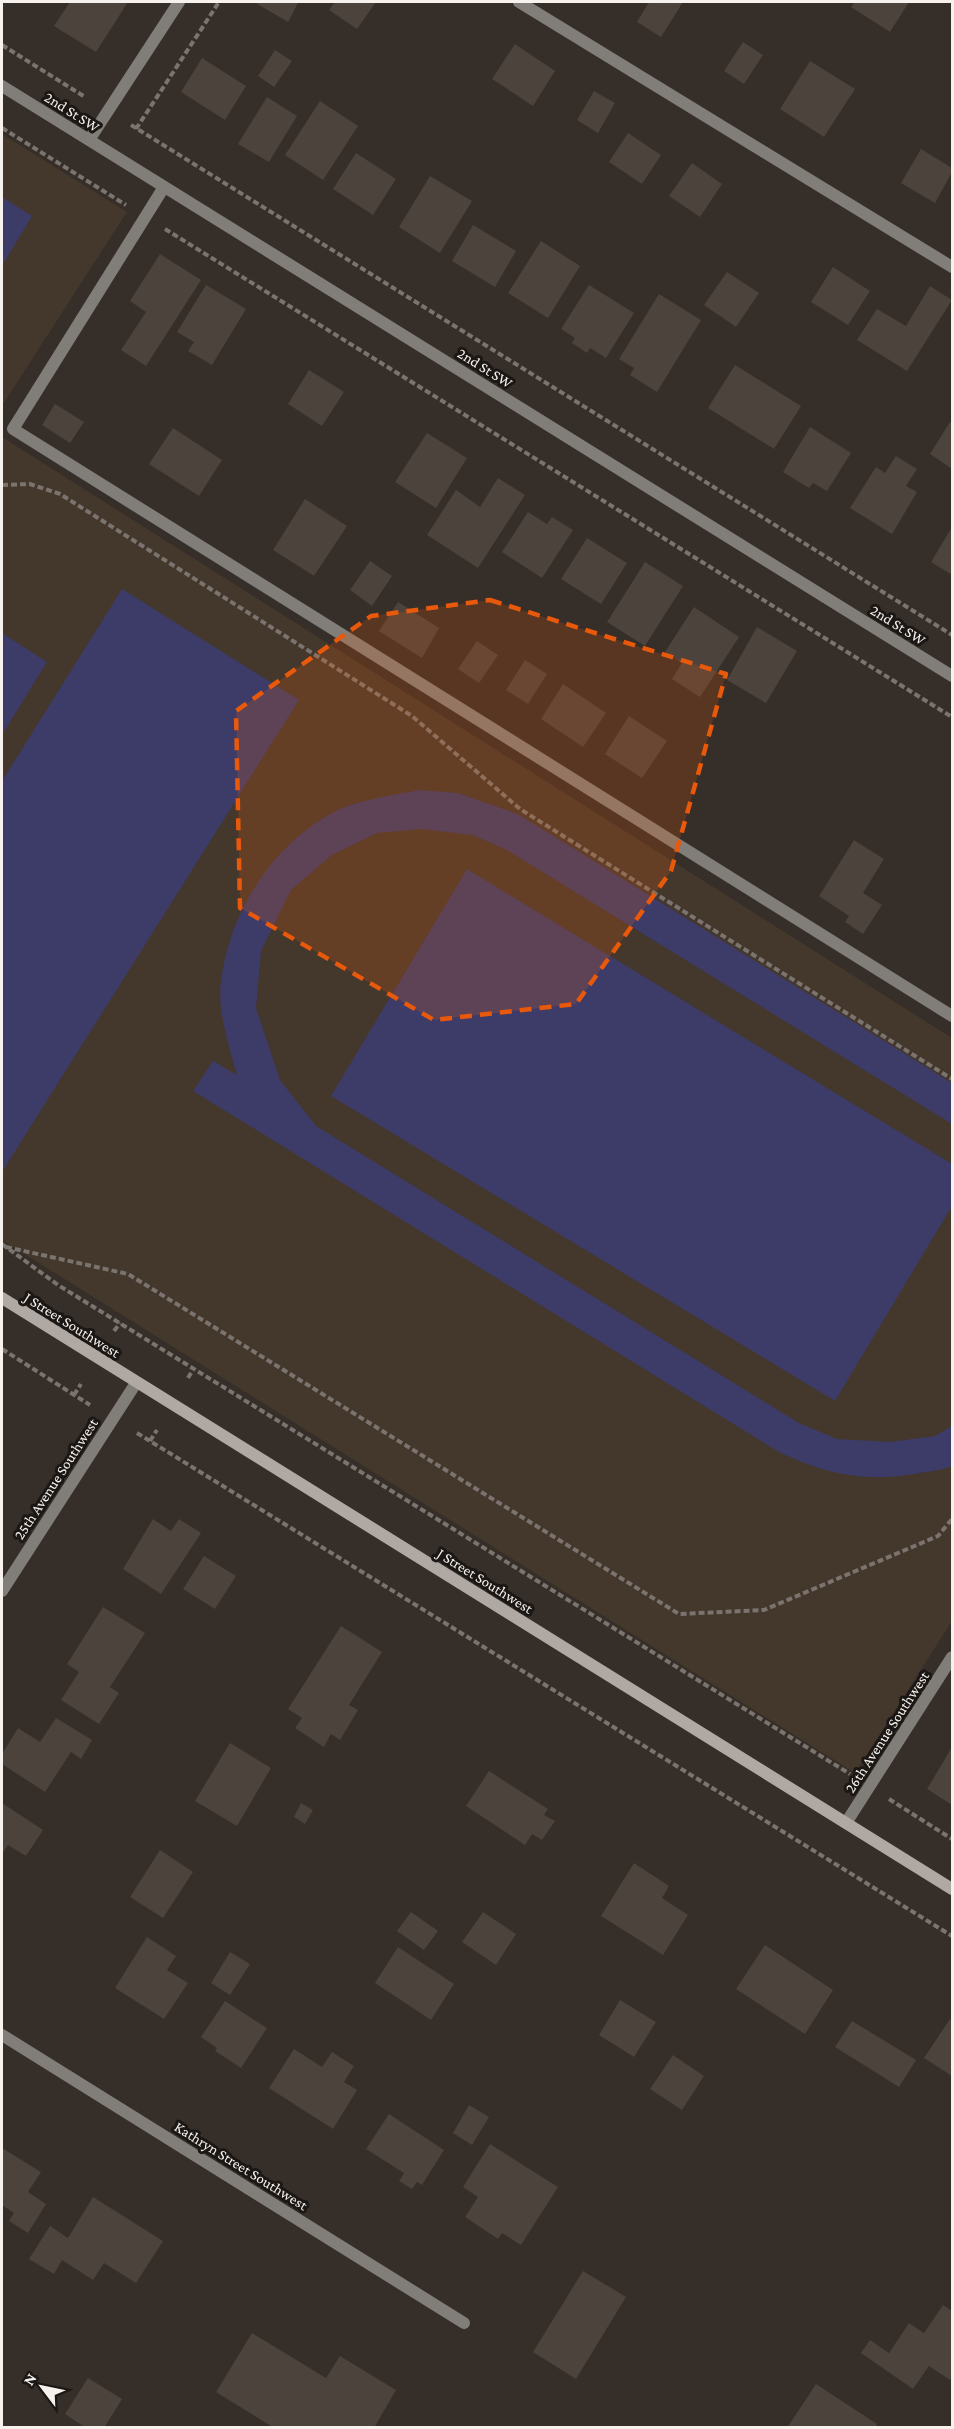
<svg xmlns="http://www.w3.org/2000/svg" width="954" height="2429" font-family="'Crimson Pro',serif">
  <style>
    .built { fill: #44372c }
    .green { fill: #3d3c68 }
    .building { fill: #4b433c }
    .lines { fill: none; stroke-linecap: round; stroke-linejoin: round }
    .path { stroke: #7a736e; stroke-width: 4; stroke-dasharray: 6 3; stroke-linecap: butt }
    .lane { stroke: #817d79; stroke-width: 12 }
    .street { stroke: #817d79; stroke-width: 12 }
    .secondary { stroke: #afa8a3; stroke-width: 12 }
    .marked { fill: #e8590c; fill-opacity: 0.2; stroke: #e8590c; stroke-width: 4.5; stroke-dasharray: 12 8; stroke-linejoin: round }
    .labels { text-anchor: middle; stroke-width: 6; stroke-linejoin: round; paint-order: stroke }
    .street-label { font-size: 15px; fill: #f7f2ee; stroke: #1b1714 }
  </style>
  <rect width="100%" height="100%" fill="#362e28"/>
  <path class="built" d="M2,134L127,212L2,406Z
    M2,437L952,1038V1621L855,1773L2,1240Z"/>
  <path class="green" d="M2,197L32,216L2,266Z
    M122,589L299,700L2,1172V781Z
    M2,633L47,662L2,735Z
    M419,790L458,793L518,814L952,1083V1124L505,849L472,835L421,829L377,833L332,855L291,890L261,951L256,1008L280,1080L316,1126L799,1423L837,1439L890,1442L935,1436L952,1426V1466C943,1470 931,1471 920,1473C866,1483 828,1475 779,1452L193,1091L213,1061L237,1075C229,1047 217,1010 221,981C230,911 272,845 334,812C356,800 395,795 419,790Z
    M467,869L952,1164V1206L835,1401L331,1096Z"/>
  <path class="building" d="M70,2H128L96,52L54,26Z
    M254,2H296L298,3L288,22Z
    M335,2H376L357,29L329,10Z
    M649,2H683L661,37L637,22Z
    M855,2H909L890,32L851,7Z
    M743,42L763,55L744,84L724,71Z
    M515,44L555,71L533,106L492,79Z
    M275,50L292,61L274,87L258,76Z
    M202,58L246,86L225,120L181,92Z
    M810,61L855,89L824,137L780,109Z
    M594,91L615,103L598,133L577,120Z
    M267,97L297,116L269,162L238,144Z
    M320,101L358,126L323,180L285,155Z
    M628,133L661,155L642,184L609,162Z
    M921,149L952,168V172L935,203L901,183Z
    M356,153L396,179L373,215L333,189Z
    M692,163L722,184L700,217L669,196Z
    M430,176L472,201L440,253L399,227Z
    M473,225L516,251L495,287L452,261Z
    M541,241L580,266L548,318L508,293Z
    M160,254L201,280L146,366L121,350L146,312L130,301Z
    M833,267L870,291L848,325L811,302Z
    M727,272L759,293L736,327L704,305Z
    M206,285L246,309L212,365L188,351L194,342L177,332Z
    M589,285L634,313L606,358L590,348L587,353L572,343L575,338L561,329Z
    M930,286L952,300L907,371L857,340L877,309L906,326Z
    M659,294L701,320L657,392L630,375L634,368L619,359Z
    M735,365L801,406L774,449L708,408Z
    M309,370L344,392L322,426L288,404Z
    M55,404L84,422L70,443L42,425Z
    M950,422L952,424V469L930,454Z
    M810,427L851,453L827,491L813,483L809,488L783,472Z
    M173,428L222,460L199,496L149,464Z
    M427,433L467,458L436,508L395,482Z
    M896,456L917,469L906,486L917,492L892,534L850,508L876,467L885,473Z
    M498,478L525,495L478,568L427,535L456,490L480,507Z
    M305,499L347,526L314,576L273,550Z
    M528,512L547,524L552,517L573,530L542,578L502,552Z
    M952,527V575L931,562Z
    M587,538L627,563L601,604L561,579Z
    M370,561L392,576L372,606L350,590Z
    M645,562L683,586L645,646L607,622Z
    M398,602L439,628L422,658L379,631Z
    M694,607L739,637L700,697L672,679L682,663L665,652Z
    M757,627L797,651L766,703L727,680Z
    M477,641L498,655L479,683L458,669Z
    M525,660L547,674L528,704L506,690Z
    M563,684L606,713L583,747L541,719Z
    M629,716L667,741L642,778L605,754Z
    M854,840L884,859L863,893L882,905L863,934L845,922L849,916L819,896Z
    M153,1519L171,1531L179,1519L201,1533L161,1594L123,1569Z
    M204,1556L236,1576L215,1609L183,1589Z
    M103,1607L145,1633L110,1687L119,1693L99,1724L61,1700L79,1672L67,1664Z
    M341,1626L382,1652L349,1705L358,1710L340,1740L331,1734L324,1747L295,1728L302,1718L288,1709Z
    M56,1718L92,1740L81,1759L71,1752L45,1792L2,1764V1754L18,1728L40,1742Z
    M230,1743L271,1768L237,1826L195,1801Z
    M952,1747V1805L927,1789Z
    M489,1771L548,1809L544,1815L555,1821L542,1840L532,1834L525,1845L466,1806Z
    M2,1803L43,1830L26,1856L8,1845L2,1854Z
    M301,1803L313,1810L305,1824L294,1817Z
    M160,1850L193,1872L163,1918L130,1897Z
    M634,1863L669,1886L662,1898L688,1915L663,1955L601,1916Z
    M411,1912L438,1931L424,1950L397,1931Z
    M483,1912L516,1934L496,1965L462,1942Z
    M147,1937L176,1956L167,1970L188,1983L164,2019L115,1988Z
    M765,1945L833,1990L805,2034L736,1989Z
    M398,1947L454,1984L431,2020L375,1983Z
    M230,1952L250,1964L230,1995L211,1983Z
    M620,2000L656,2022L634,2057L599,2035Z
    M225,2001L267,2028L241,2068L215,2051L217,2048L201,2037Z
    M950,2019L952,2021V2076L924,2058Z
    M852,2021L916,2060L899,2087L835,2047Z
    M294,2049L322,2067L332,2052L354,2066L344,2082L357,2090L333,2129L269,2088Z
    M673,2055L704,2076L682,2110L650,2089Z
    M469,2105L489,2117L472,2145L453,2133Z
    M389,2114L444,2150L422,2185L417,2182L412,2189L399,2181L404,2173L366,2149Z
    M490,2144L558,2187L521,2245L502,2233L498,2239L465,2217L478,2197L463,2187Z
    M2,2148L41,2172L28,2192L46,2204L28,2233L9,2221L14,2213L2,2205Z
    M93,2197L163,2241L136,2283L104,2263L93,2280L62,2260L54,2274L29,2259L50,2226L68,2238Z
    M583,2271L626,2297L576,2379L533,2352Z
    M943,2305L952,2311V2376L950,2380L929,2366L913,2389L861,2353L870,2340L889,2353L909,2323L924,2333Z
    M252,2333L326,2378L340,2356L396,2390L374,2428H274L216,2392Z
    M88,2378L122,2399L104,2428H86L65,2414Z
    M816,2384L877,2424L875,2428H787Z"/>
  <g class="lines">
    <path class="path" d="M2,45L85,97
      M131,125L952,635
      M2,128L126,205
      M136,129L219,2
      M165,229L952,717
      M2,485L30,484L60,494L412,716L520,809L952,1079
      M2,1244L58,1285L850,1774
      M6,1247L128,1274L679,1614L764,1610L938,1536L952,1519
      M114,1331L120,1323
      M2,1349L90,1405
      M188,1378L194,1368
      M74,1395L81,1384
      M137,1433L952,1936
      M150,1441L157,1430
      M889,1799L952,1839"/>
    <path class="lane" d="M519,2L952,267
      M164,187L13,429L952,1016"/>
    <path class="street" d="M2,86L952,676
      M89,140L179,2
      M2,1591L136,1383
      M846,1823L952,1657
      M2,2035L464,2323"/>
    <path class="secondary" d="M2,1298L952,1889"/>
  </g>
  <path class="marked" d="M490,600L726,674L671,871L576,1004L434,1020L240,908L236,711L371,616Z"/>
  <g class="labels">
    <g class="street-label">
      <text transform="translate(72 112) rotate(32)" y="5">2nd St SW</text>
      <text transform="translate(485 368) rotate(32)" y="5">2nd St SW</text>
      <text transform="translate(898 625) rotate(32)" y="5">2nd St SW</text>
      <text transform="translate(72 1325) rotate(32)" y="5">J Street Southwest</text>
      <text transform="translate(56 1479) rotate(-57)" y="5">25th Avenue Southwest</text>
      <text transform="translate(485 1581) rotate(32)" y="5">J Street Southwest</text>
      <text transform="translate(887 1732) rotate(-57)" y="5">26th Avenue Southwest</text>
      <text transform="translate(241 2166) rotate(32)" y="5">Kathryn Street Southwest</text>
    </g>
  </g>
  <rect width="954" height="2429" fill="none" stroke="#f7f2ee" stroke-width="6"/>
  <g transform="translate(42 2387) rotate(302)" stroke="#1b1714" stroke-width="4.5" paint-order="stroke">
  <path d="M0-4.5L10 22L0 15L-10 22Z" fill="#f7f2ee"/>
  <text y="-9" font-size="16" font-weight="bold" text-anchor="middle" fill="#f7f2ee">N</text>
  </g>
</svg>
